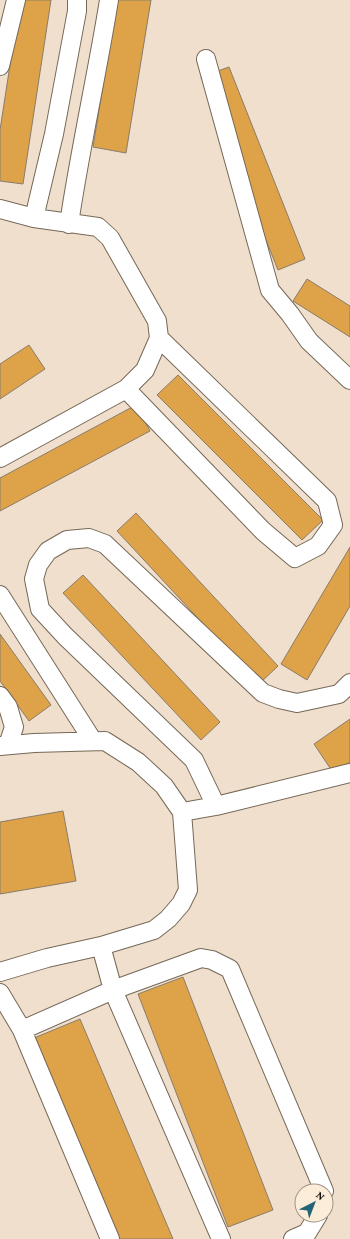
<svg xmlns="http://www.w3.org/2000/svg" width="350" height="1239" font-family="'Crimson Pro',serif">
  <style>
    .building { fill: #dea248; stroke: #8a7c6a }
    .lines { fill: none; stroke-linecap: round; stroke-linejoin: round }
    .minor-casing { stroke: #766857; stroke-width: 20 }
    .minor { stroke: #fff; stroke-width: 18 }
  </style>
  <rect width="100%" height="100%" fill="#efdfcc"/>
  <path class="building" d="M20,0H51L23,184L0,181V130Z
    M117,0H151L126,153L93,147Z
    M229,67L305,259L278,270L201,77Z
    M307,279L350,306V337L293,301Z
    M29,345L45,369L0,399V364Z
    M178,375L323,520L302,540L157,395Z
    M136,405L150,431L0,511V478Z
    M136,513L278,666L259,684L117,531Z
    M350,547V606L307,680L281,664Z
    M83,575L220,722L201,740L63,593Z
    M0,634L51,705L29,721L0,681Z
    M350,719V762L334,774L314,744Z
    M63,811L76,881L0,894V822Z
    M183,977L273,1210L228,1227L138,994Z
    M80,1019L173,1239H118L34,1038Z"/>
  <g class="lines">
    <g class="minor-casing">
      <path id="minor" d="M206,59L270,290L290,314L309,341L350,380
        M0,66L16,0
        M0,209L34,218L98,227L110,238L157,321L159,338L145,370L126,389L0,458
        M34,218L54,134L77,11V0
        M69,224C80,149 97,75 109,0
        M126,389L263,531L295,558L318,546L333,525L327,501L159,338
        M0,595L93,741
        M0,696L8,707L14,727L8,745
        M0,746L34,743L105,741L138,762L164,786L182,812L188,890L181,904L168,919L154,930L101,946L47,958L0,972
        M216,806L194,760L65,636L40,609L34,579L38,565L48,551L67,540L89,538L105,544L263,693L279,699L297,703L339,694L350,683
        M182,812L216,806L350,773
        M101,946L113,990L221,1239
        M0,993L22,1030L110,1239
        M22,1030L113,990L201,958L212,960L230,969L324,1191
        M293,1239L307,1233L318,1215"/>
    </g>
    <use href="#minor" class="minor"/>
  </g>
  <g transform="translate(314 1203) rotate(42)"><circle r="19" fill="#fcedd9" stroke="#a09586"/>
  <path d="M0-3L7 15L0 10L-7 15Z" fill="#236578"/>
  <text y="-6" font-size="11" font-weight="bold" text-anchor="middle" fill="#15100a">N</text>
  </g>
</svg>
